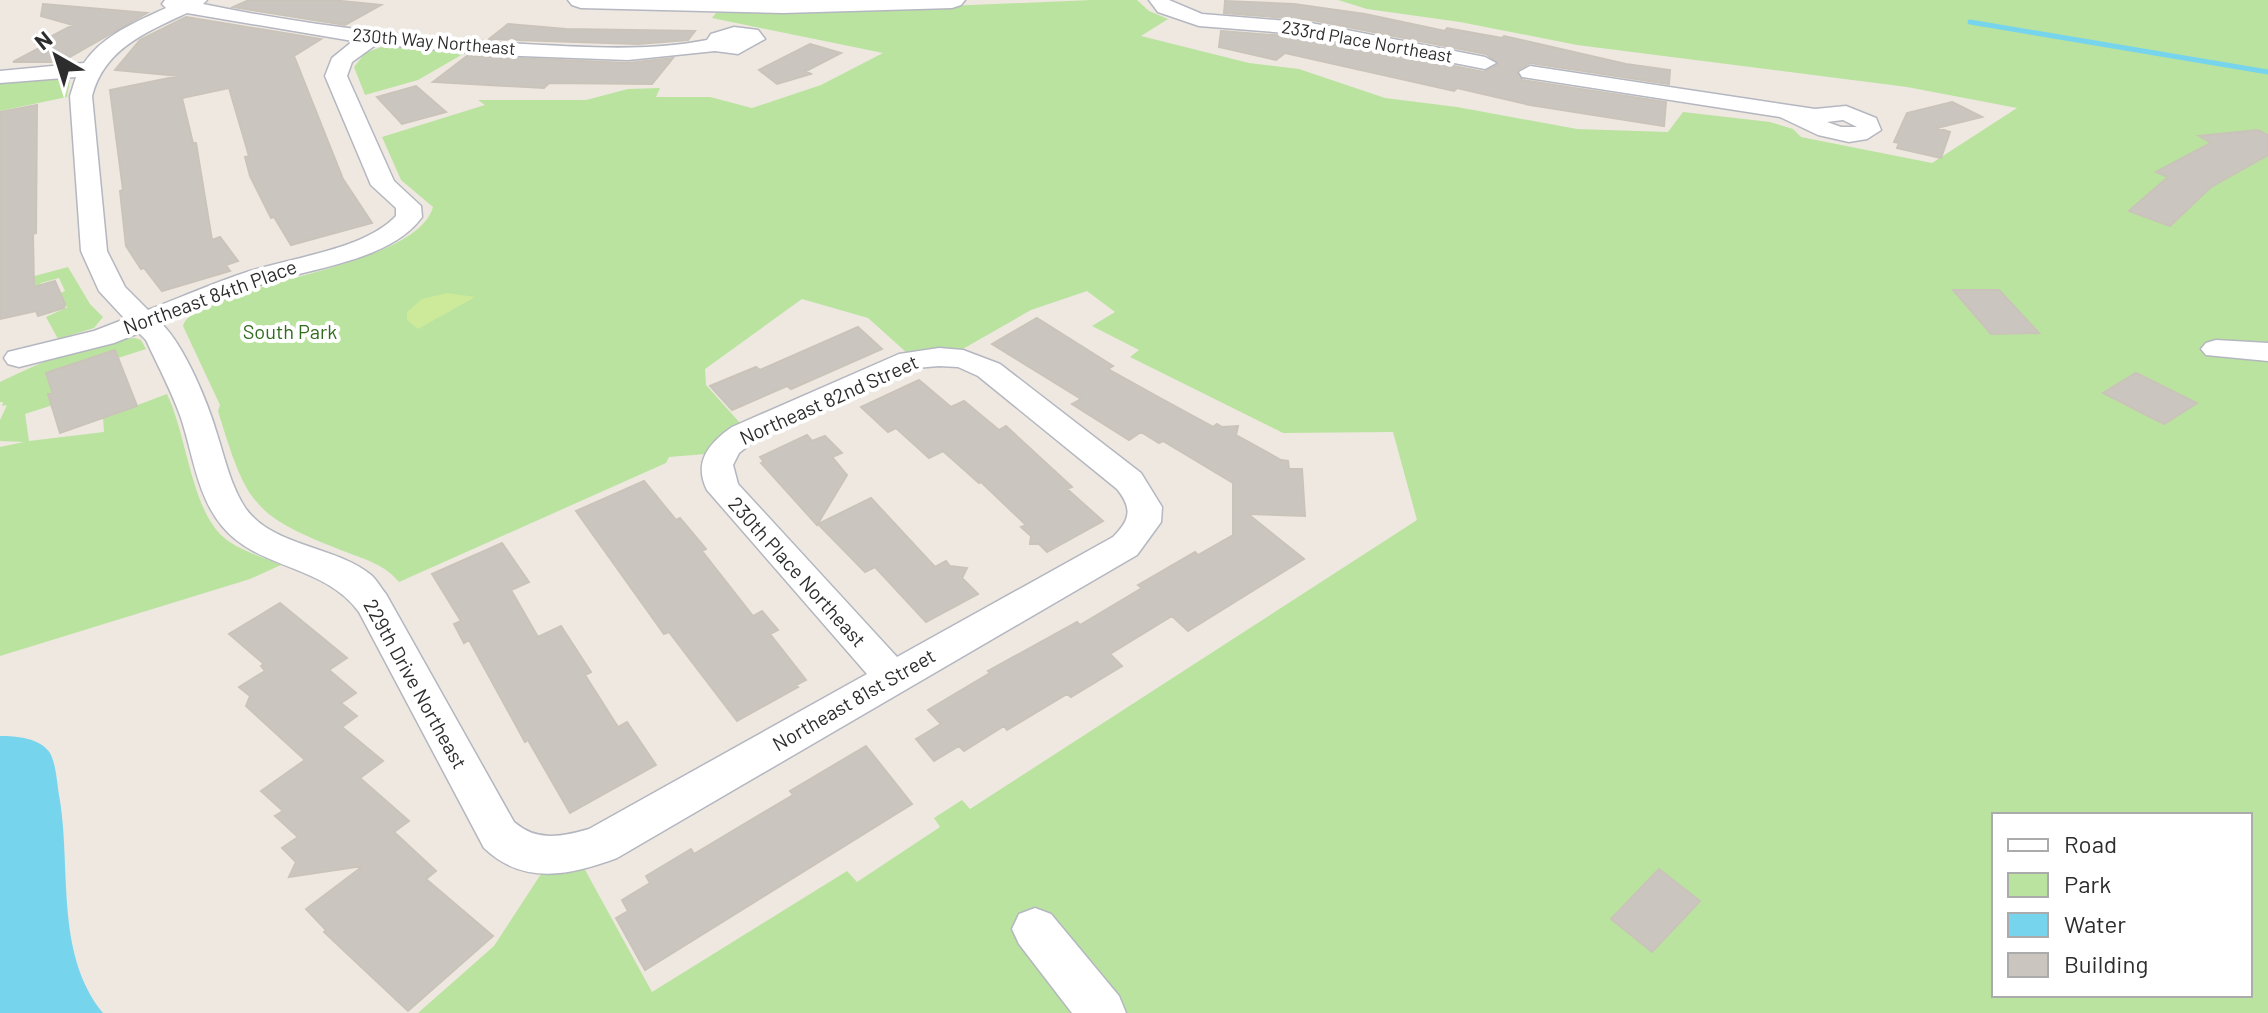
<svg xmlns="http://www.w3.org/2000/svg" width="2268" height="1013" font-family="Barlow,sans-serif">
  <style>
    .green { fill: #bae39f; fill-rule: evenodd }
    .pitch { fill: #cdea9b }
    .water { fill: #77d4ed }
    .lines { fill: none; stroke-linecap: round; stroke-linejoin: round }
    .stream { stroke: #77d4ed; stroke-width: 5 }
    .building { fill: #cac6bf; stroke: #cac3ba; stroke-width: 2 }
    .street-casing { stroke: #b4b7c0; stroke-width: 3 }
    .secondary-casing { stroke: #b4b7c0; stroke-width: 3 }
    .street { fill: #fff; fill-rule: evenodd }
    .secondary { fill: #fff; fill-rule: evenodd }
    .labels { text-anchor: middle; stroke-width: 8; stroke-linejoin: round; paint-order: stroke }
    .far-street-label { font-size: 18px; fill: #2d2d2d; stroke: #fff }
    .street-label { font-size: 20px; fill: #2d2d2d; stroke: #fff }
    .park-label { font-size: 20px; fill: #316b1d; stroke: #fff }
  </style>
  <rect width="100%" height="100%" fill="#eee8e1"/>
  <path class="green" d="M1092,0H1137L1149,11L1168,19L1141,36L1249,63L1299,69L1385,98L1457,107L1577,129L1668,132L1683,112L1770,122L1793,129L1801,137L1932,163L2017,108L1907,87L1577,45L1460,22L1367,9L1338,0H2268V1013H418L494,946L541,874L584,868L652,992L847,871L857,882L940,827L934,818L962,800L970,809L1417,520L1393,432L1283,433L1130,357L1139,350L1092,326L1115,312L1087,291L1031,310L961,350L931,348L906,352L868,318L802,299L705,369L706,385L740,423L706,454L669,457L666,463L399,582C385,565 367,560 346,552C253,516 247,506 218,411L220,405L183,326C196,283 415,272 433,207L401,180L382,137L485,105L478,100H586L628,89L660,88L656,97H710L752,108L821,85L883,53L712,18L716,13L806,12ZM1994,815H2250V995H1994Z
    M384,46H388L463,54L418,80L365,95L354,67L365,53Z
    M62,77L70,80L67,97L0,111V81Z
    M68,267L90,304L103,317L94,328L58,339L46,317L68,307L64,306L60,293L65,291L59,278L41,283L36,289L1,285Z
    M135,338L141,340L146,349L118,358L115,350L46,373L56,404L25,414L29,441L104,432L103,418L167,394C186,433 191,504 220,534C236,550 261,556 281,565L250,579L0,656V447L24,442L0,441V420L7,405L2,406L3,402H0V382C42,362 88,341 135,338Z"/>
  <path class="pitch" d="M447,293L475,297L418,329L407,320V312L422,299Z"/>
  <path class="water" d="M0,736C17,736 40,738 50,753C56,764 57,783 59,795C72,867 54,953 103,1013H0Z"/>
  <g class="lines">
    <path class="stream" d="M1970,22L2268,72"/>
  </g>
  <path class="building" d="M249,0H331L381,5L345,25L233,7Z
    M1225,1L1294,4L1365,14L1445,31L1447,28L1502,38L1504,36L1626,64L1670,70L1669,84L1530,63L1516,71L1522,80L1666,102L1664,126L1530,105L1457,88L1454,91L1285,53L1276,60L1219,47L1221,31L1311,38L1484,72L1499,64L1486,54L1312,20L1224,13Z
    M43,4L147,13L61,62H13L45,45L37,44L73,25L41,16Z
    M186,17L321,39L294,56L343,179L372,223L291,245L274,217L271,218L250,176L245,157L249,156L229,88L182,98L193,143H196L212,240L220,237L238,261L226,265L230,271L162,291L144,268L141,269L126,246L120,191L123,190L110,90L179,76L115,70L140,40Z
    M508,24L566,29L695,31L688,40L638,44L489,39Z
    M810,44L841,53L806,71L811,74L777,84L759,70Z
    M467,56L628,63L673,58L652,84L549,83L544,88L433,82Z
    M416,86L446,112L402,124L377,97Z
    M1952,102L1982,117L1937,128L1950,132L1941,158L1897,148L1899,143L1894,142L1907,113Z
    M37,105L36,233L33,234L34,287L55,281L65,304L64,308L38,316L36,311L0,319V112Z
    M2258,130L2268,135V155L2211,187L2170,226L2129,211L2168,177L2156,172L2211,143L2199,136Z
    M1953,290H1999L2039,333L1991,334Z
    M1037,318L1113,366L1108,369L1162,399L1213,427L1217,424L1222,427L1238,426L1236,435L1281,460L1288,461L1289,469H1302L1305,516L1248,514L1304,559L1188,631L1172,616L1110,654L1122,666L1071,697L1067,694L1007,730L1004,726L964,751L959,746L934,761L916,739L941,724L928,710L990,673L988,671L1077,622L1080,625L1142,588L1138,585L1195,552L1198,555L1233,535V483L1163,441L1159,443L1141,432L1129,440L1072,404L1081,399L992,344Z
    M858,327L882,349L791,389L787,386L732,410L710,386L756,367L760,370Z
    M115,350L137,406L60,433L48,394H53L46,373Z
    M2136,373L2197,403L2164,424L2103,393Z
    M919,380L951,407L964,401L999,430L1006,426L1072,487L1067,489L1103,521L1047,552L1039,544H1030L1031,536L1021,527L1026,525L981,482L979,483L943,451L929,458L896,428L888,432L861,407Z
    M807,435L812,441L825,436L842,453L832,457L847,475L817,525L761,463L764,462L760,457Z
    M644,481L676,520L680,518L706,549L702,551L753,616L762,611L778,630L770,634L806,680L796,685L798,687L737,721L669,632L664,634L576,511Z
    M871,498L935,567L946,561L950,566L967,568L962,578L978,594L926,622L875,567L865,572L818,524Z
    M502,543L529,582L511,590L538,637L561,626L591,672L585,675L618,727L627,722L656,765L570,813L528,740L525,742L469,640L464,643L454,624L461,621L432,574Z
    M280,603L347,658L329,670L356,693L341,703L357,716L342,727L383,761L360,778L409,821L394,832L436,871L426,879L493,936L408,1011L324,932L326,930L306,909L363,866L289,877L296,862L282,848L298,837L275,816L283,811L261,791L305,760L246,706L250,696L239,687L265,671L261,666L264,664L229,634Z
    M866,746L912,804L645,970L616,918L628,911L622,900L650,883L646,876L691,849L694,854L793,795L790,791Z
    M1659,869L1700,901L1652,952L1611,919Z"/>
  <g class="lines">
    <g class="street-casing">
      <path id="street" d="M165,0H207L203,4C309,26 416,38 524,44C585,47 646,52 707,40L711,34L734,27L758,30L765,39L738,54L715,51L628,60L493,55L377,44L352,62L347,76L394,181L421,206L422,217C391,261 309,268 260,285C227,297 195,311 162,324C185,347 208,403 217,434C225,459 231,487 246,509C274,547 336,546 371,575C377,580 381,588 386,594L514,822C537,842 561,837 589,829L867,674L707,490C693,462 709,443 732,427L899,354L939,348L963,350L1000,364L1141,473L1162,507L1161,522L1137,555L617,858C571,875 524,886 484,848L359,612C324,564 258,570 222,526C197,496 193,454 181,418C172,392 158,366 146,340L139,333L114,343L19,367L8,364L4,358L8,352L94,331L125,319L99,291L81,251L70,96L76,77L0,83V71L84,63C103,35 136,22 166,8L162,4ZM187,13L353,41L332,58L325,76L371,185L396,208V216C363,251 286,258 241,274C209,285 179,298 148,310L125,287L107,251L92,96C104,49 146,32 187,13ZM939,366L958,367L978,376L1117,489C1133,509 1130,520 1113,537L897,657L738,484L733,465L739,453L754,441L916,368Z
        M1149,0H1169L1202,14L1311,23L1485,57L1496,63L1485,69L1311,35L1199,26L1158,12Z
        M1530,66L1815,109L1846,106L1876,118L1881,130L1867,139L1849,142L1818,135L1780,117L1522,77L1519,72ZM1843,120L1857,127H1841L1827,122Z
        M2216,340L2268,343V361L2206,355L2201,349L2206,343Z
        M1035,908L1051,914L1119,996L1126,1013H1072L1019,944L1012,929L1019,914Z"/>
    </g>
    <g class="secondary-casing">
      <path id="secondary" d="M568,0H965L961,5L952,8L783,13L581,8L572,5Z"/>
    </g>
    <use href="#street" class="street"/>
    <use href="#secondary" class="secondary"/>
  </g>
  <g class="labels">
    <g class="far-street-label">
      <text transform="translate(434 42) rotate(5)" y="6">230th Way Northeast</text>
      <text transform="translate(1367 42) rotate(10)" y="6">233rd Place Northeast</text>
    </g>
    <g class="street-label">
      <text transform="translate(210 297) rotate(-20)" y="7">Northeast 84th Place</text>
      <text transform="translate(829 400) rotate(-24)" y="7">Northeast 82nd Street</text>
      <text transform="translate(797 572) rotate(48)" y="7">230th Place Northeast</text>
      <text transform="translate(415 684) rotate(61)" y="7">229th Drive Northeast</text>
      <text transform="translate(854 700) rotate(-30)" y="7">Northeast 81st Street</text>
    </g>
    <g class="park-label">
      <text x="290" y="339">South Park</text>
    </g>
  </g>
  <rect x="1992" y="813" width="260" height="184" fill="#ffffff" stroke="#ababab" stroke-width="2"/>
  <rect x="2008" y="839" width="40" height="12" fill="#ffffff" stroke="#ababab" stroke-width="2"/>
  <text x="2064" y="853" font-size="24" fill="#2d2d2d">Road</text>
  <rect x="2008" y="873" width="40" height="24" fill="#bae39f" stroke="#ababab" stroke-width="2"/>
  <text x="2064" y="893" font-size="24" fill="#2d2d2d">Park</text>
  <rect x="2008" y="913" width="40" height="24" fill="#77d4ed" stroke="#ababab" stroke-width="2"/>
  <text x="2064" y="933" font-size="24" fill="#2d2d2d">Water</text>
  <rect x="2008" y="953" width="40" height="24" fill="#cac6bf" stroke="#ababab" stroke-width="2"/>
  <text x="2064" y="973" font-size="24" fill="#2d2d2d">Building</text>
  <g transform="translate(56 56) rotate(321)" stroke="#ffffff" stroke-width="6" paint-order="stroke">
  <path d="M0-6L14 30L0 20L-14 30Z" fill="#2d2d2d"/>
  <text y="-12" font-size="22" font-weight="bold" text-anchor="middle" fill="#2d2d2d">N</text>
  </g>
</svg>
